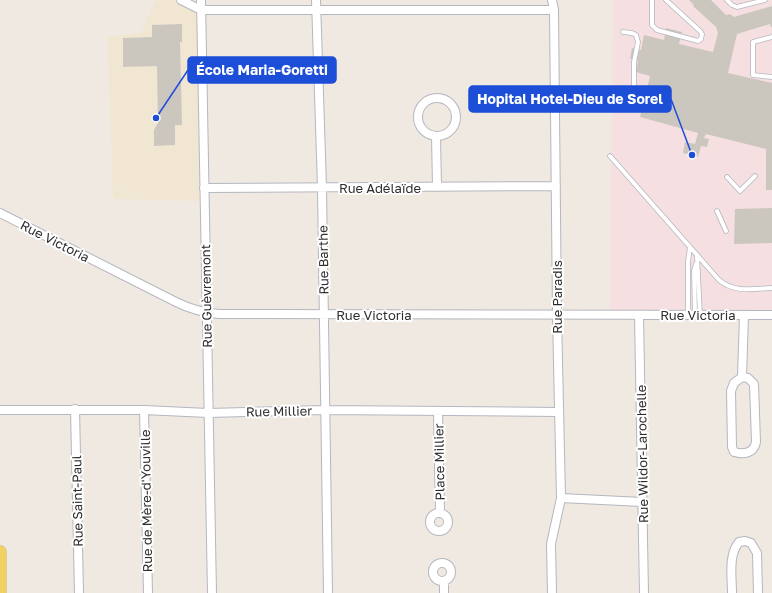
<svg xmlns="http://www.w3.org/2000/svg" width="772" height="593" font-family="'Golos Text',sans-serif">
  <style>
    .education { fill: #f0e6d1 }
    .medical { fill: #f5dfe0 }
    .building { fill: #cbc7bf }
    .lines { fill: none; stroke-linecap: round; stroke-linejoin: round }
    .lane-casing { stroke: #b4b7c1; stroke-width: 5.5 }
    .street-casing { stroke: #b4b7c1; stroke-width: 10 }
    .primary-casing { stroke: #c9c9c9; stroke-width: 14 }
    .lane { stroke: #fff; stroke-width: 4 }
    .street { stroke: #fff; stroke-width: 8 }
    .primary { stroke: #f2d163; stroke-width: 13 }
    .labels { text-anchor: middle; stroke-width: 4; stroke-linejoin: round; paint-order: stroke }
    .street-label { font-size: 13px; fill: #2e2e2e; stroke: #fff }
    .leader { fill: none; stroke: #1d4ed8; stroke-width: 1.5 }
    .callout-dot { fill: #1d4ed8; stroke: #fff; stroke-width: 1.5 }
    .callout { fill: #1d4ed8; stroke: #1d4ed8; stroke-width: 1.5 }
    .callout-label { font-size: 14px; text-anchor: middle; font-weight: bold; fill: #fff }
  </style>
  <rect width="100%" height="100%" fill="#efe9e1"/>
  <path class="education" d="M156,0H179L199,9L203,201L113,199L108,37L141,33Z"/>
  <path class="medical" d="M613,0H772V311H610Z"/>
  <path class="building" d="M689,0H711L726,15L730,14L734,17L772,6V27H771L770,24L737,34L728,73L772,83V190H766V149L706,134L704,138L709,139L707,147L701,146L698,157L683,153L685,142L695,144L698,133L640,117L650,76L636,72L638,61L630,59L632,48L641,50L644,35L664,40L666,28L682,32L679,44L713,52L718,33L716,27L693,6L694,5Z
    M182,24V42H180L182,125H175V145L154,146V130L158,123L157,66L123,67V38L152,37V25Z
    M772,208V243L734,244L735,209Z"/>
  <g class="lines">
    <g class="lane-casing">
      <path id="lane" d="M652,0V25L657,30L698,41L701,39L702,34L700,31L666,0
        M727,0L732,5L737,7L765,0
        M772,37L753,42V75L772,77
        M622,101L630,96L634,89V62L638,42L636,35L632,33L623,32
        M610,156L719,280C734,293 753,289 772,288
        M727,177L740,191L755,176
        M717,211L726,231
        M697,256L700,315
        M688,315V262L690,247
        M695,315L694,271L696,264"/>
    </g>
    <g class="street-casing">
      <path id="street" d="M181,0L201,10H554
        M201,0L212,593
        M316,0L322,188L328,593
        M418 117a19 19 0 1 1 38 0a19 19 0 1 1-38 0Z
        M436,136L437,187
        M204,188L556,186
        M0,213L176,302C190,309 204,313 220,314L772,315
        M639,315L644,593
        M742,377L748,378L754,384L756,442C754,453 744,455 734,452L732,447L731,391L734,383Z
        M742,377L744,315
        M75,409L79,593
        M0,410H144L208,413L325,410L559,412
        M144,410L148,593
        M438,411L440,513
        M561,498L642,502
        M430 522a9 9 0 1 1 18 0a9 9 0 1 1-18 0Z
        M433 572a9 9 0 1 1 18 0a9 9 0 1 1-18 0Z
        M444,581V593
        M552,593L551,544L561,498L557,316L554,10L552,0
        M732,593C732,577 728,555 739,542L745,541L751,543L757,553L758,593"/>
    </g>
    <g class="primary-casing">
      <path id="primary" d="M0,552V593"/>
    </g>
    <use href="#lane" class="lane"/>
    <use href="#street" class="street"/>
    <use href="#primary" class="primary"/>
  </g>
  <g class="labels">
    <g class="street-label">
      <text x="380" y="193">Rue Adélaïde</text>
      <text transform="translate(55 241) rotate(27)" y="5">Rue Victoria</text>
      <text transform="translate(323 260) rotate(-91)" y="5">Rue Barthe</text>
      <text transform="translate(206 296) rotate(-91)" y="5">Rue Guèvremont</text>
      <text transform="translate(557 297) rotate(-90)" y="5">Rue Paradis</text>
      <text x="374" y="320">Rue Victoria</text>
      <text x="698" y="320">Rue Victoria</text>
      <text transform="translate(279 411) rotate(-1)" y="5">Rue Millier</text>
      <text transform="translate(642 454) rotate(-91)" y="5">Rue Wildor-Larochelle</text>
      <text transform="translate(439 462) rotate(-91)" y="5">Place Millier</text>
      <text transform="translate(77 501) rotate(-91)" y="5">Rue Saint-Paul</text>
      <text transform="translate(146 501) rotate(-91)" y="5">Rue de Mère-d'Youville</text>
    </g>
  </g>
  <path class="leader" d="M156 118L188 70M692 155L671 99"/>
  <g class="callout-dot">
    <circle cx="156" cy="118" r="4"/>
    <circle cx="692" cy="155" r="4"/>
  </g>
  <g class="callout">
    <rect x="188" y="57" width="148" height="26" rx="4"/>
    <rect x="469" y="86" width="202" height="26" rx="4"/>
  </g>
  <g class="callout-label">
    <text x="262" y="75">École Maria-Goretti</text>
    <text x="570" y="104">Hopital Hotel-Dieu de Sorel</text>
  </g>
</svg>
